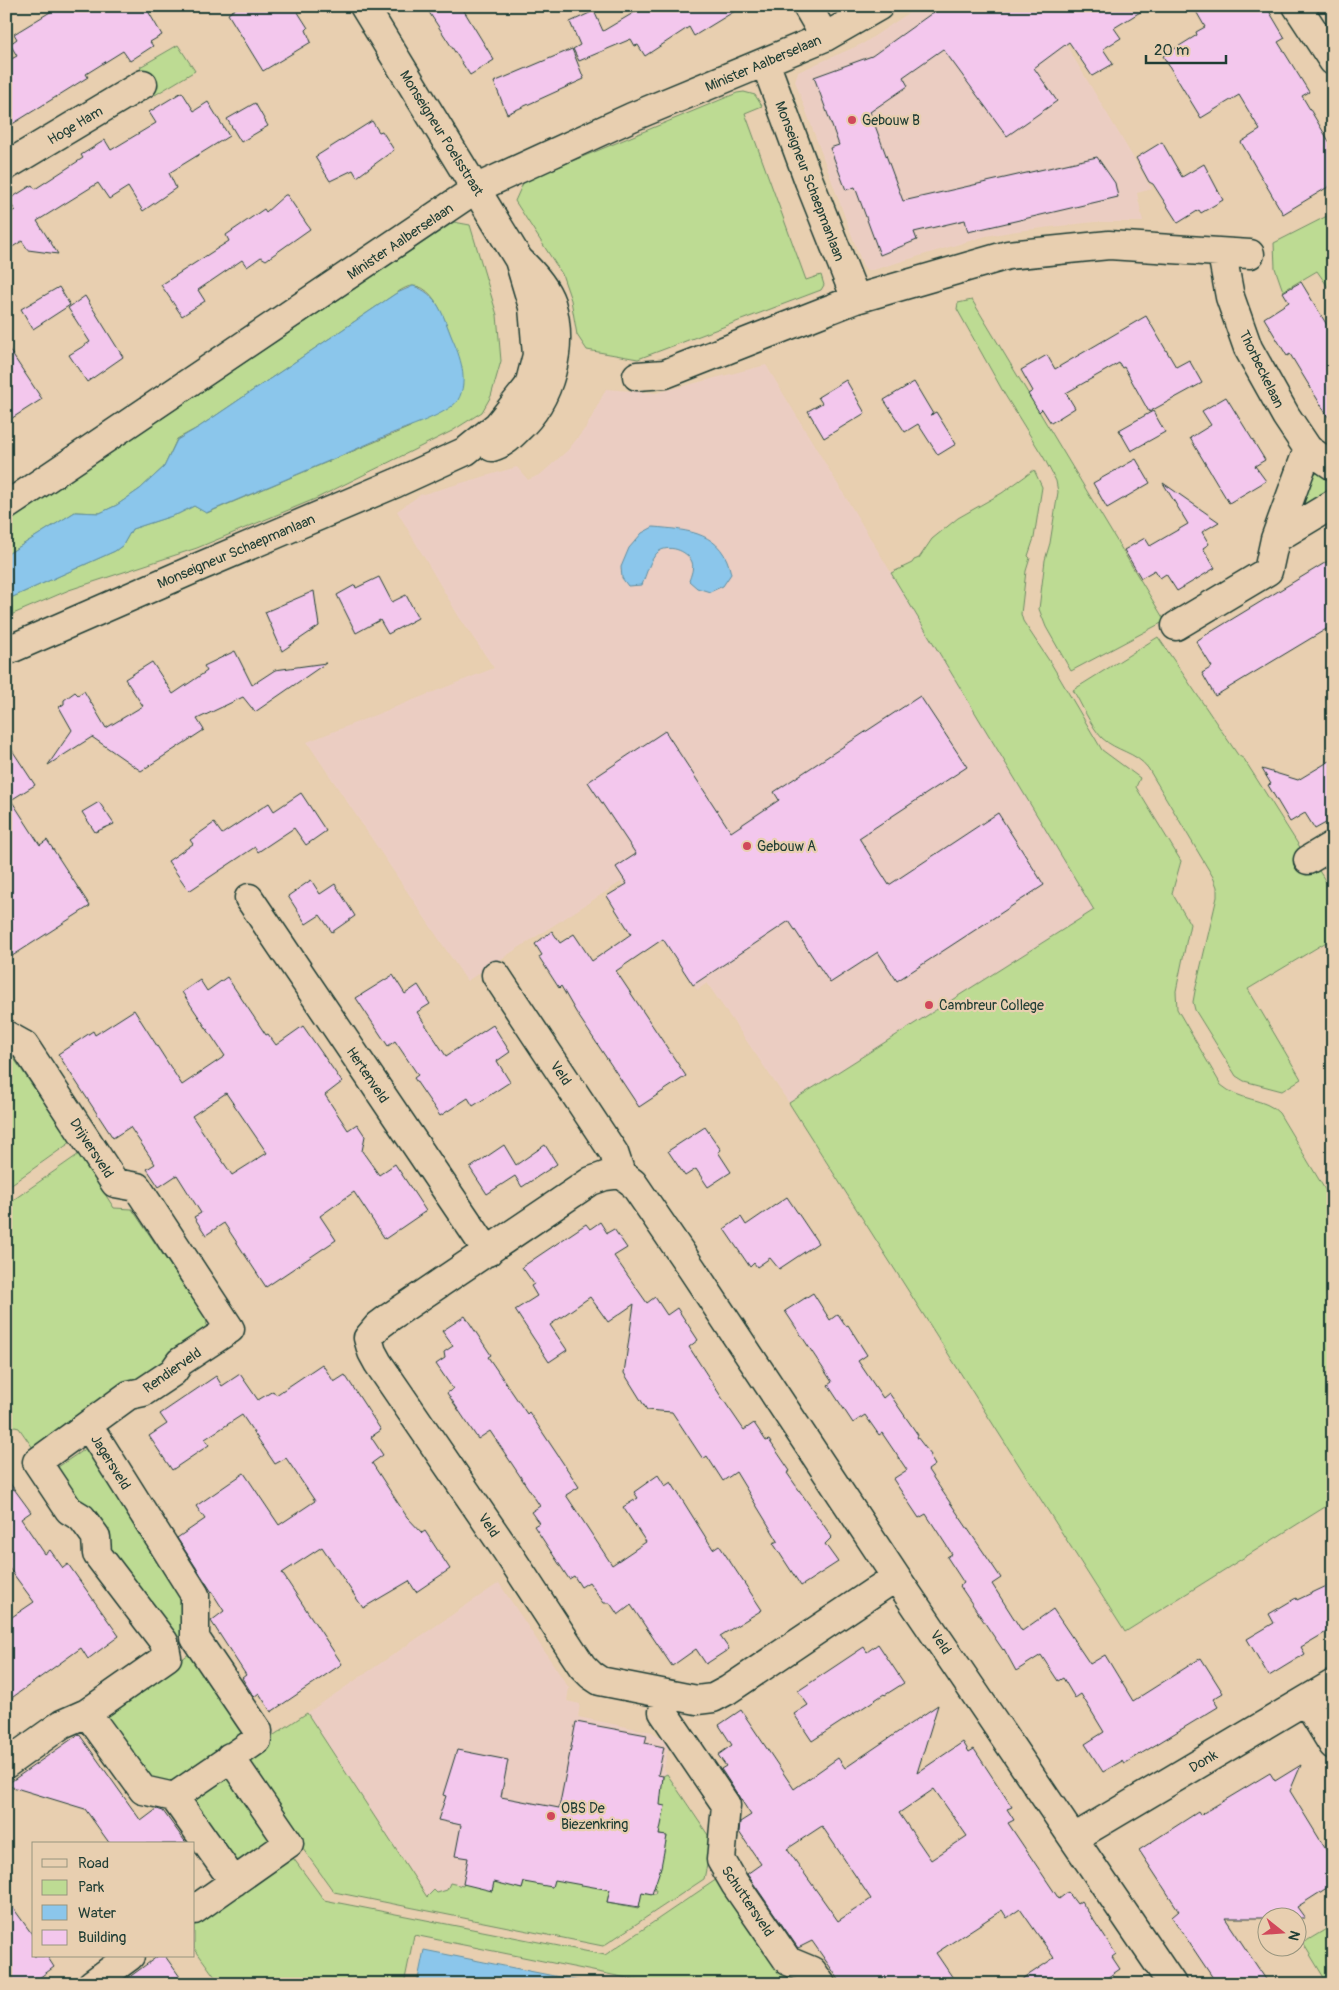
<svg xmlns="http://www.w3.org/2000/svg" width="1339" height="1990" font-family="Pangolin,sans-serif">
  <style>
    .built { fill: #ebcdc2 }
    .green { fill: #bddb93; stroke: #6e8c64 }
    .water { fill: #8bc6eb; stroke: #608fa2 }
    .building { fill: #f3c7ed; stroke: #1f3d34; fill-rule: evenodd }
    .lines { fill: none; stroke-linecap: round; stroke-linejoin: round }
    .minor-casing { stroke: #1f3d34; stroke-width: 31 }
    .tertiary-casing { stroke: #1f3d34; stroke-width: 31 }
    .secondary-casing { stroke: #1f3d34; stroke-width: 31 }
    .minor { stroke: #e8cfb0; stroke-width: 28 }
    .tertiary { stroke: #e8cfb0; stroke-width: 28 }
    .secondary { stroke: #e8cfb0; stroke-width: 28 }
    .poi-dot { fill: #d1495b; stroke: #e8cfb0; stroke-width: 2 }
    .labels { text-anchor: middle; stroke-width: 4.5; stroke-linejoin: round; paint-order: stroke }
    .street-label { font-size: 14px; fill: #1f3d34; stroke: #e8cfb0 }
    .poi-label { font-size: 14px; fill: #1f3d34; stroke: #e8cfb0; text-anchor: start }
  </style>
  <rect width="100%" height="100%" fill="#e8cfb0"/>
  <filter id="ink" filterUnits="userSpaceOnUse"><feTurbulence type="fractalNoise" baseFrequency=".02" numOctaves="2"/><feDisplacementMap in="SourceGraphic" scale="10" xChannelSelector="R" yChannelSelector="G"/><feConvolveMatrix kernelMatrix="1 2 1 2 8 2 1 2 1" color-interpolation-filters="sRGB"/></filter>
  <g filter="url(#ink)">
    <path class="built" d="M919,6H1043L1152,189L1137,193L1143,222H1094L1017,231L986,236L873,270H867L863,266L795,81L798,72L864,43Z
      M766,365L1113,941L1333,1502L1125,1632L789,1103L707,983L697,990L621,882L467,981L307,742L494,668L459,617L397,511L420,495L517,467L528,480L541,474L568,450L587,426L606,389L656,393Z
      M499,1583L569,1688L567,1701L580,1704L578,1717L652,1732L669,1743L664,1769L712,1841L704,1879L618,1935L428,1897L307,1713Z"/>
    <path class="green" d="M178,45L195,71L155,95L139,71L141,68L140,67Z
      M744,92L755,95L762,106L745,113L806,280L821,275L824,285L821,290L638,359L587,350L577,335L571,300L562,274L515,201L524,181L737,93Z
      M1333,213V294L1317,271L1283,291L1275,268L1274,243Z
      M454,222L470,225L497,315L501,361L491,396L482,412L452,431L315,499L197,548L69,590L6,617V600L115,551L123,545L132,529L178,514L194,506L207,513L410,427L462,367C452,347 441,285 413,286C406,286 400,291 395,294L199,427L177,439L164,467L140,489L117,505L100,513L75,512L6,555V523Z
      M972,300L1165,621L1071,671L1046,627L1039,609L1045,560L1050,543L1058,492L1056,481L1044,458L1005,395L957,309L958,303Z
      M1034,470L1042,487L1034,538L1028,556L1030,558L1026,571L1021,614L1023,621L1052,665L1102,750L1140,778L1136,787L1181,861L1172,893L1190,924L1176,991L1177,1009L1221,1085C1239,1101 1266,1098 1279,1113L1333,1203V1502L1125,1632L789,1103L1094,910L891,573L912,563L914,560L919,558L932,539L958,518L1002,493Z
      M1318,473L1331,482L1332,490L1328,494L1300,510L1312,474Z
      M1158,637L1238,755L1244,759L1303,852L1316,866L1333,893V938L1248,989L1301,1079L1282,1091L1244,1081L1236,1076L1195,1010L1193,1002L1195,991L1217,897V887L1213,877L1148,768C1136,752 1116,751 1102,738C1090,725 1082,705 1073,690Z
      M6,1047L71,1142L6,1188Z
      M79,1154L114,1208L132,1209L207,1320L206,1333L35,1451L19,1428L6,1425V1205Z
      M89,1446L189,1597L180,1625L185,1632L176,1639L55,1469Z
      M196,1649L252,1734L175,1786L149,1783L101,1717Z
      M307,1713L427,1897L434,1890L437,1893L447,1890L450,1883L463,1886L464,1883L488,1888V1890L492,1891L494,1881L518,1886V1888L522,1889L525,1879L552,1887L554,1877L578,1882V1884L582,1885L584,1875L611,1883L607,1902L638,1908L642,1892L655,1894L656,1890H654L658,1865L667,1837L657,1834L655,1804L660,1780H663V1776L667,1774L712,1841L704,1879L603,1946L334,1892L238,1759Z
      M228,1767L281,1841L237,1872L183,1797Z
      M288,1851L324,1900L605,1955L720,1877L813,1984H657L414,1935L404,1984H220L194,1948V1919Z
      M1333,1925V1976L1326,1981L1303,1943Z"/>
    <path class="water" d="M413,286C438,293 443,316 452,338C460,356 469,381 458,400C449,414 404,428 388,435C328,462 267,487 206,513L194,506L178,514L132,529L123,545L115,551L6,600V555L75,512L100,513L117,505L140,489L164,467L177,440L199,427L395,294Z
      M653,527C689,530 723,532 731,574L723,586L710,592L697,588L689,581C691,575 694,568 692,562C687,550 668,544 658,552C650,559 646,575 642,585L628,586L622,578L621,567L629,548L642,533Z
      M424,1950L594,1984H417Z"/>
    <path class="building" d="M60,6H145L162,35L150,42L153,46L130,61L123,51L86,74L88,77L6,128V62L17,56L10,44L17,39L14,34Z
      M239,6H294L308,28L306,30L311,42L263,71L228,14Z
      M425,6H461L494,60L470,75Z
      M645,6H743L694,36L689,27L645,56L638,45L635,46L631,39L579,61L573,49L580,45L570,22L594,11L603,31Z
      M942,6H1150L1114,28L1121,38L1103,49L1113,64L1092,76L1069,42L1034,68L1057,101L1007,136L943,49L903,77L908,86L870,112L903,201L1097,157L1115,183L1118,197L968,232L965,220L914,232L917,240L880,255L855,187L846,190L830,148L839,145L814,77L872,56Z
      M1193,6H1266L1285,38L1278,42L1309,92L1302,96L1333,148V184L1283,214L1241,142L1260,130L1239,95L1201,118L1163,56L1197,35L1196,32L1205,27Z
      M572,49L584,79L507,114L494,82Z
      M182,92L194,111L208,102L229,136L169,173L176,188L143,211L128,187L109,199L98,183L37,221L58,254L28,250L22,241L6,251V215L15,210L8,200L32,185L35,189L83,158L81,155L105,140L111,150L156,123L149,112Z
      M255,103L268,126L241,142L227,119Z
      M372,121L379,132L382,131L394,150L357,177L353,170L330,181L315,157Z
      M1162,142L1182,177L1204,164L1223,200L1201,213L1199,210L1178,223L1153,184L1149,182L1136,158Z
      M285,195H287L310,229L266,260L261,257L247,267L242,260L198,290L205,301L182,316L161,285L229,241L226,235L264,209L266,212Z
      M1301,282L1333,335V425L1290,354L1287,356L1264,318L1289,302L1283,292Z
      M59,287L70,305L33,329L21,309Z
      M85,296L123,357L87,382L69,355L90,342L68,308Z
      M1146,316L1176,367L1189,360L1202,383L1149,412L1124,367L1122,368L1119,363L1066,393L1075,408L1051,423L1042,409L1039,412L1028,394L1033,391L1021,370L1047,355L1055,369Z
      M6,345L42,399L6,422Z
      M846,380L865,413L824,438L808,411L822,403L818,397Z
      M914,382L933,414L930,415L936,412L956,444L938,455L918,424L905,432L884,400Z
      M1226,397L1265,460L1255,466L1266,481L1229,503L1190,438L1211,425L1202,411Z
      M1153,411L1165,432L1131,451L1119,430Z
      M1136,459L1150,483L1107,508L1093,483Z
      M1163,483L1219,522L1202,532L1209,544L1203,548L1215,568L1177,591L1166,574L1160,578L1155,570L1141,578L1124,550L1145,538L1150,546L1188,524Z
      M1333,558V625L1215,696L1202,673L1212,667L1196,641Z
      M379,577L392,602L406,595L418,618L388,634L380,620L356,633L337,595L355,585L356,588Z
      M314,591L319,626L282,651L265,612Z
      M235,651L252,685L275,670L326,663L255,712L243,697L197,719L204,730L141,771L92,737L48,765L72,730L59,707L64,704V700L75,692L78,695L84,691L106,728L143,706L125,679L152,662L173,694L207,671L204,666Z
      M920,696L967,767L859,838L889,885L998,813L1044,885L897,981L878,952L830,983L789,921L693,985L663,939L616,971L686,1076L639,1107L576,1012L561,986L559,988L539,957L542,955L535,944L552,931L560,943L574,934L592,961L631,934L607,896L627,884L616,867L636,854L588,782L665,731L731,832L779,800L774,792Z
      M6,741L35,785L11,800L40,845L47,840L90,906L6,960Z
      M1333,759V819L1315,829L1305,813L1290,822L1268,785L1271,784L1262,769L1298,780Z
      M301,793L326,831L306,845L294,828L258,852L255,847L189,891L168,861L193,844L190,840L214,823L222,834L269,803L274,811Z
      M99,802L114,824L95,832L82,812Z
      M311,880L320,894L335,884L355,916L332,932L320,915L306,924L288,896Z
      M393,975L405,994L418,985L430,1004L417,1012L446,1056L493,1025L510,1052L497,1061L510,1082L473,1106L468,1098L440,1116L414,1078L418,1075L395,1041L388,1046L356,998Z
      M227,977L266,1035L268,1034L276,1045L303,1026L342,1082L325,1095L348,1130L357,1124L365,1136L362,1151L379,1175L395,1164L426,1211L385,1239L354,1192L320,1216L336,1240L266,1287L224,1223L206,1235L194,1217L201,1213L177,1175L159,1187L147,1169L155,1164L130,1127L113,1138L58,1054L93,1031L95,1035L134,1010L182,1085L225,1056L182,992L200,980L207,991ZM226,1093L267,1153L232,1175L192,1116Z
      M705,1127L721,1150L718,1152L731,1172L708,1187L696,1169L685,1176L668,1151Z
      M504,1145L516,1165L545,1145L557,1164L522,1187L515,1176L487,1194L470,1168Z
      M787,1197L818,1243L779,1269L770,1258L757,1267L754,1263L750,1267L724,1229L741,1217L746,1225Z
      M600,1222L607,1233L614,1229L627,1248L614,1256L647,1303L655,1297L667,1315L677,1308L698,1340L689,1347L722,1398L744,1430L754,1423L766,1441L769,1440L790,1471L787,1473L832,1537L825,1544L838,1562L801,1586L773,1543L778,1541L736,1472L723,1481L707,1456L703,1459L672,1412L647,1410L624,1373L634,1304L608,1322L590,1297L550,1325L567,1350L549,1362L515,1310L537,1296L531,1286L534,1284L522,1267L586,1224L590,1229Z
      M813,1293L830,1320L838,1314L846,1326L848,1325L867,1355L858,1361L883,1398L889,1393L918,1435L917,1437L931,1455L930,1457L935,1465L928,1470L1001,1578L992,1584L1022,1631L1053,1609L1090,1664L1105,1655L1133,1701L1201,1658L1223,1693L1213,1699L1218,1707L1124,1764L1122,1761L1103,1772L1085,1744L1104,1732L1081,1694L1075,1698L1063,1678L1058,1681L1041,1655L1016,1671L1004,1649L1003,1650L960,1586L964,1583L947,1557L952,1554L926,1514L919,1518L893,1479L907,1470L882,1433L879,1435L865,1415L853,1423L828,1385L832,1382L785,1311Z
      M465,1316L491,1355L488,1357L527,1414L529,1412L579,1487L566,1495L612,1565L646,1542L623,1507L638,1498L634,1492L658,1475L665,1486L671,1482L713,1549L719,1545L762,1610L720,1636L729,1649L706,1664L696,1649L672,1666L631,1605L618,1615L610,1603H604L589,1582L581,1587L574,1576L569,1579L534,1526L539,1523L531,1512L540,1506L490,1431L478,1439L447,1393L453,1389L436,1364L445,1358L444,1352L453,1346L442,1331Z
      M322,1364L334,1382L345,1375L381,1430L371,1437L383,1455L372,1463L407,1517L422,1533L425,1531L450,1569L416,1592L409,1581L363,1608L322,1547L282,1573L342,1664L271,1712L259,1693L254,1697L242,1678L246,1675L211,1621L224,1611L177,1538L205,1519L196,1506L244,1473L279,1525L315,1501L286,1458L275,1464L242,1415L205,1439L209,1445L172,1470L149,1436L167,1424L160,1414L216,1376L222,1386L240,1374L258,1400L273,1391L276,1395Z
      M6,1478L31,1512L21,1519L45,1554L50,1550L63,1568L68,1564L119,1636L88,1659L81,1648L6,1702V1621L34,1602L6,1564Z
      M1333,1583V1628L1301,1647L1305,1654L1269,1676L1247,1639L1274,1623L1269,1614L1296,1598L1297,1600Z
      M878,1644L904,1683L885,1695L884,1694L812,1741L794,1714L808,1705L798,1691L864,1647L867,1652Z
      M938,1705L917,1773L963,1742L969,1752L974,1749L1012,1807L1007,1809L1014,1820L1008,1823L1059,1899L1068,1892L1077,1904L1081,1901L1116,1954L1112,1957L1120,1969L1098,1984H1015L1054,1958L1020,1909L1007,1918L1002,1910L936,1953L957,1984H842L812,1941L798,1948L747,1874L761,1864L739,1832L740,1822L751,1815L721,1769L726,1766L718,1755L732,1745L719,1725L741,1710L794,1789L838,1758L845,1768ZM934,1789L967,1836L931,1860L899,1813ZM822,1826L871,1899L838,1921L787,1849Z
      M576,1722L647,1735L645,1743L664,1747L658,1775L663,1776L660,1805L665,1806L659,1835L667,1836L661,1867L652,1894L642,1892L639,1907L607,1902L610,1890L554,1880L552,1887L524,1882L522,1889L494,1882L492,1891L463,1884L468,1858L455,1856L461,1825L438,1820L446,1796L443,1795L457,1750L508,1760L501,1797L559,1808Z
      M79,1734L141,1821L157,1809L163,1811L187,1844H110L85,1809L6,1785Z
      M1301,1765L1290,1791L1333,1861V1884L1297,1907L1305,1918H1225L1269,1984H1217L1172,1917L1179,1911L1139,1850L1198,1812L1200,1815L1270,1773L1275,1781Z
      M6,1898L34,1937V1956H47L54,1967L31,1984H6Z
      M158,1956H165L185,1984H120Z"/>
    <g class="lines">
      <g class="minor-casing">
        <path id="minor" d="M807,6L825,37
          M765,62L809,181L856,299
          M6,166L143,84
          M1222,254L1230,297L1248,348L1286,416L1308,449L1333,466
          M637,376L665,374L856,299L1008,255L1109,245L1250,254
          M6,506L477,188L632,117L825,37L879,6
          M1275,539L1333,504
          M1176,626L1268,571L1275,539L1308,449
          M1308,860L1333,845
          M249,898L488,1252
          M496,975L614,1153L621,1174
          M6,1035L24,1045L115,1183L137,1187L230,1329L180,1362L173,1372L143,1392L129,1395L37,1462L69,1510L82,1518L96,1537L97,1554L164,1642L167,1657L87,1713L62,1724L6,1764
          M88,1425L195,1595V1638L258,1731L257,1740L174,1797
          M896,1577L728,1690L713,1698L697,1700L600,1681L591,1675L582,1666L506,1550L378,1363L372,1352L368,1338L378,1326L390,1317L591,1181L605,1176L621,1174L633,1183L692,1269L896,1577L1172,1984
          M666,1694L663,1712L726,1805L721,1860L735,1884L788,1961L812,1971L821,1984
          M1306,1701L1333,1745
          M87,1713L143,1790L174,1797L234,1882
          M1074,1838L1333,1684
          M194,1910L289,1843L230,1757
          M92,1984L130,1956"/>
      </g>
      <g class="tertiary-casing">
        <path id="tertiary" d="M1297,6L1333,61"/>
      </g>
      <g class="secondary-casing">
        <path id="secondary" d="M364,6L519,260C532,272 545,286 551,303C564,347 551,399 517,430C509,438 503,444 492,447
          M6,651L201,566L396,483L466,451L498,425L529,386L537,355L533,307L519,260"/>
      </g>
      <use href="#minor" class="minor"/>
      <use href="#tertiary" class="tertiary"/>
      <use href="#secondary" class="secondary"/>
    </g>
  </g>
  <g class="poi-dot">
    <circle cx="852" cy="120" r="5"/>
    <circle cx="747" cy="846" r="5"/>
    <circle cx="929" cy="1005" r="5"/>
    <circle cx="551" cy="1816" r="5"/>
  </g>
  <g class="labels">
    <g class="street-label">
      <text transform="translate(763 63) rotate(-23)" y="5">Minister Aalberselaan</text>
      <text transform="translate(75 125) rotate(-31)" y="5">Hoge Ham</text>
      <text transform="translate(442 133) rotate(58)" y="5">Monseigneur Poelsstraat</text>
      <text transform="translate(810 181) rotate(69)" y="5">Monseigneur Schaepmanlaan</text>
      <text transform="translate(400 241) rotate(-34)" y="5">Minister Aalberselaan</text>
      <text transform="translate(1262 369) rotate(64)" y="5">Thorbeckelaan</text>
      <text transform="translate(236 551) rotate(-23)" y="5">Monseigneur Schaepmanlaan</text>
      <text transform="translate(561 1073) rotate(56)" y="5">Veld</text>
      <text transform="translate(368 1075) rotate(56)" y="5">Hertenveld</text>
      <text transform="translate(92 1148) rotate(57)" y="5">Drijversveld</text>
      <text transform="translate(172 1370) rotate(-35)" y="5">Rendierveld</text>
      <text transform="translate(111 1462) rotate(58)" y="5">Jagersveld</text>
      <text transform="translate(489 1525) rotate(56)" y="5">Veld</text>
      <text transform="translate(941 1642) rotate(56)" y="5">Veld</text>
      <text transform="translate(1203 1761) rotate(-31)" y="5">Donk</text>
      <text transform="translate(748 1901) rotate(56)" y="5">Schuttersveld</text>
    </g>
    <g class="poi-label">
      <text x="862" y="125">Gebouw B</text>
      <text x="757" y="851">Gebouw A</text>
      <text x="939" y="1010">Cambreur College</text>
      <text x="561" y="1813">OBS De<tspan x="561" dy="16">Biezenkring</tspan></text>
    </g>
  </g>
  <rect width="1339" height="1990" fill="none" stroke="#e8cfb0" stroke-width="25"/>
  <rect x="12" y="12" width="1314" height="1965" fill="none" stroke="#1f3d34" stroke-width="2" filter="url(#ink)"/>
  <rect x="32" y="1842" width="162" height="115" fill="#e8cfb0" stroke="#98957e"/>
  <rect x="42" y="1859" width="25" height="8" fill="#e8cfb0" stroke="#98957e"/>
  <text x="78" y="1868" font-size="15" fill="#1f3d34">Road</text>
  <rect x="42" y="1880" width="25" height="15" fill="#bddb93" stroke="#98957e"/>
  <text x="78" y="1892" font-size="15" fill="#1f3d34">Park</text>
  <rect x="42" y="1905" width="25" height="15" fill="#8bc6eb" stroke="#98957e"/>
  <text x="78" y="1918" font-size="15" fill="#1f3d34">Water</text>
  <rect x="42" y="1930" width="25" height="15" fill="#f3c7ed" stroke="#98957e"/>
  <text x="78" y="1942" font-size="15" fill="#1f3d34">Building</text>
  <g transform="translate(1282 1932) rotate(107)"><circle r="24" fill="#e8cfb0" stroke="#98957e"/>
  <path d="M0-4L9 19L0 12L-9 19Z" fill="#d1495b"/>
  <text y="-8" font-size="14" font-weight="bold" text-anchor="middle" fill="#1f3d34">N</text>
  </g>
  <path d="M1146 55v8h80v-8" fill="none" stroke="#1f3d34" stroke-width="2.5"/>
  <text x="1154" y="55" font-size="15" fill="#1f3d34" stroke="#e8cfb0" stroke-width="4" paint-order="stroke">20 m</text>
</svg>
